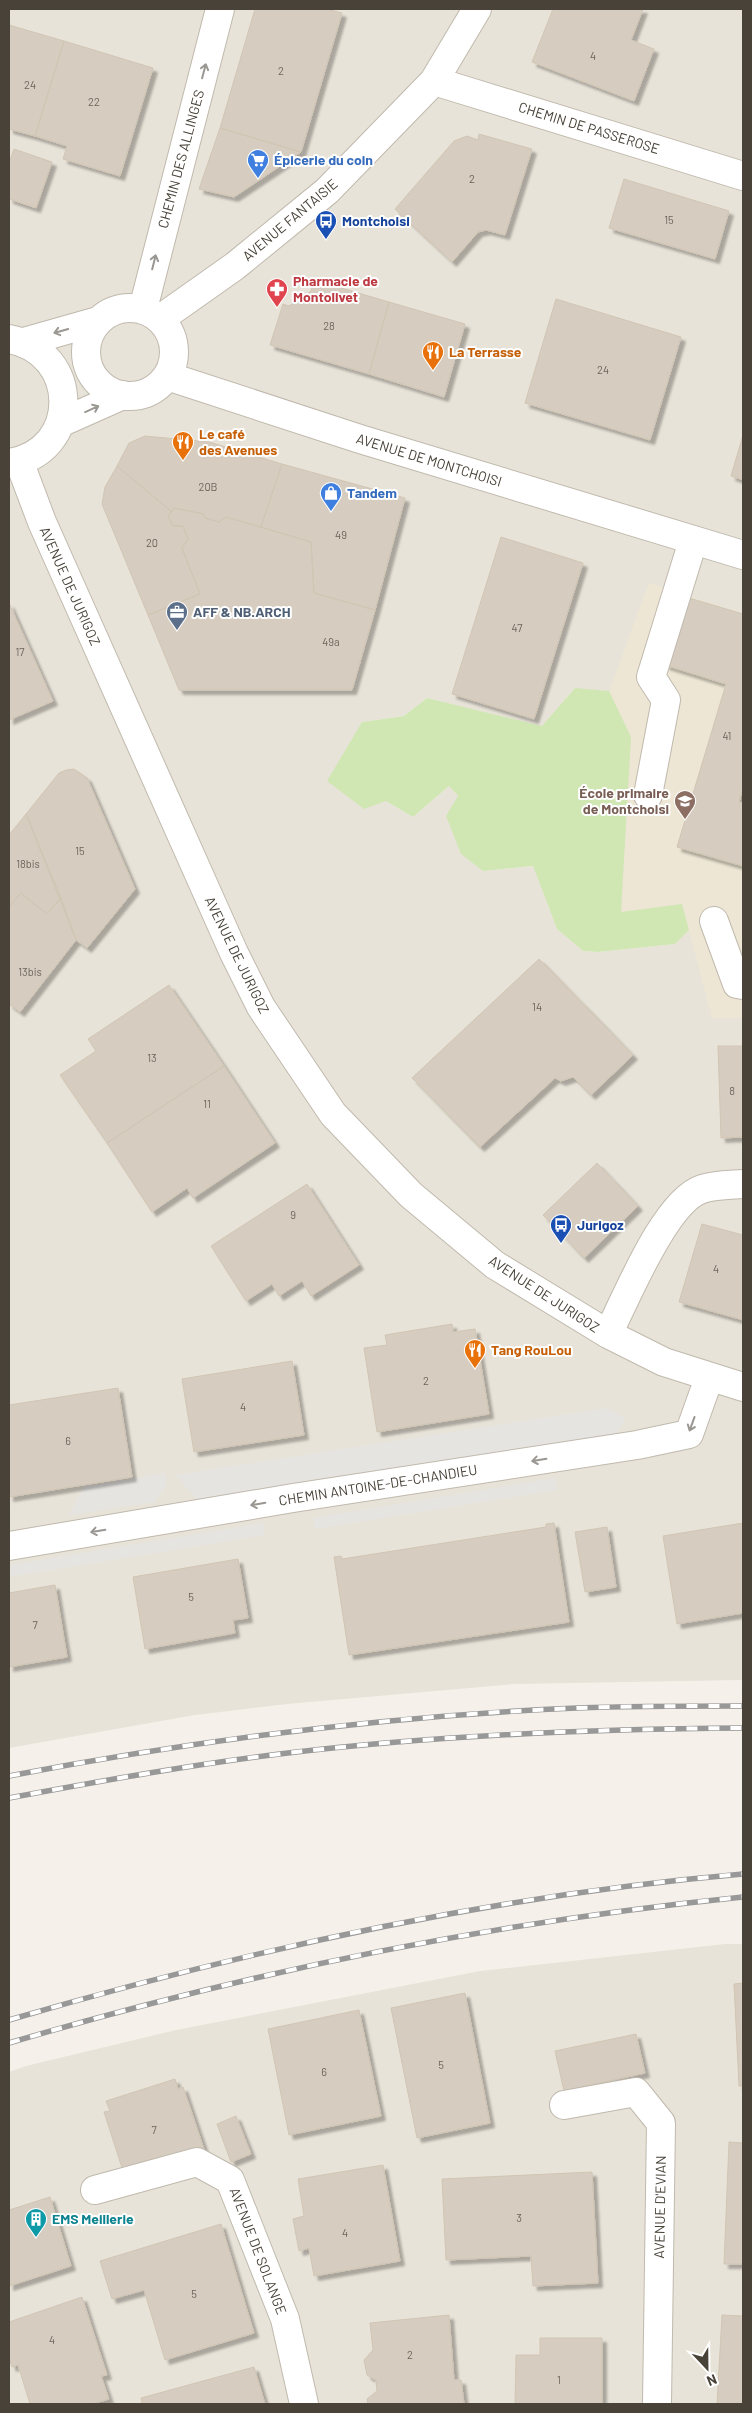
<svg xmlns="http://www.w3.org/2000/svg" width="752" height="2413" font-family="Barlow,sans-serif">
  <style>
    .residential { fill: #e8e3d8; fill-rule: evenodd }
    .education { fill: #ede6d4 }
    .green { fill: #d0e7b4 }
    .parking { fill: #e6e4e1 }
    .building { fill: #d6cdc0; stroke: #d1c5b3; filter: url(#shadow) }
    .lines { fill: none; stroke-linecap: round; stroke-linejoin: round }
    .minor-casing { stroke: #c0b9ad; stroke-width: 30 }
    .minor { stroke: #fff; stroke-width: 28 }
    .rail-casing { stroke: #989898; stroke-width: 5.5 }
    .rail { stroke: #fff; stroke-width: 4; stroke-dasharray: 11; stroke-linecap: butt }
    .oneway { stroke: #9a9792 }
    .labels { text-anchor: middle; stroke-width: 4; stroke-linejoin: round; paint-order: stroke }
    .number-label { font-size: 11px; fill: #6c655a }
    .street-label { font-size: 14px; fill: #484238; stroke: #fff }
    .shop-label { font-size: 14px; font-weight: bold; fill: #366cbe; stroke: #fff; text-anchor: start }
    .transit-label { font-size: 14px; font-weight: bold; fill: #164399; stroke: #fff; text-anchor: start }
    .health-label { font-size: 14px; font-weight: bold; fill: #be3a42; stroke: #fff; text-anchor: start }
    .food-label { font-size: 14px; font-weight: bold; fill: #c56008; stroke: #fff; text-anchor: start }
    .service-label { font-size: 14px; font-weight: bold; fill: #4e5e75; stroke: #fff; text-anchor: start }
    .education-label { font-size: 14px; font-weight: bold; fill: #785e54; stroke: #fff; text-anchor: end }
    .culture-label { font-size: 14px; font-weight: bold; fill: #0d838f; stroke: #fff; text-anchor: start }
  </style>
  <defs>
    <filter id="shadow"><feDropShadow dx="4.5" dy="4.5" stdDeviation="1" flood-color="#0004"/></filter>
  </defs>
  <rect width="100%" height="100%" fill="#f5f1ea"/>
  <path class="residential" d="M9,9H743V1680L515,1684L287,1704L195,1715L9,1748ZM575,688L621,913L675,944L598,952L583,951L557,929L533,866L483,871L458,796L449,786L413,817L386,801L362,722L404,716L427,698L542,727Z
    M725,1944H743V2404H9V2072L26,2066L176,2030L480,1971Z"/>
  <path class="education" d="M649,583L743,614V1018H712L682,904L621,913L631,737L609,691Z"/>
  <path class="green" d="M575,688L609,691L631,737L621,912L682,904L689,930L675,944L598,952L583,951L557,929L533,866L483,871L461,854L446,816L458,796L449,786L413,817L386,801L364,809L327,781L362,722L404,716L427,698L542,726Z"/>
  <path class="parking" d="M607,1408L626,1418L613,1438L201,1504L175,1475Z
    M165,1473L167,1484L155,1502L69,1515L84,1487Z
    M555,1478L557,1490L315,1529L313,1518Z
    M263,1523L265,1535L9,1577V1565Z"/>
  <path class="building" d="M255,9H326L342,13L301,152L220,128Z
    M553,9H643L631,40L654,49L634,101L532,62Z
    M9,25L64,41L35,136L9,129Z
    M64,41L153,68L120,176L63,159L67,146L35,136Z
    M220,128L301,152L234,197L199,189Z
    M479,134L532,149L505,235L486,230L478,232L452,262L395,209L454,141L467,136L478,140Z
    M14,149L52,162L36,208L9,199V163Z
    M624,179L729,211L715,259L609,228Z
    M314,280L389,302L369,374L270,345L283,304L289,306L311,291Z
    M556,299L681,337L650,440L525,403Z
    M389,302L465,324L444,397L369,374Z
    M743,435V480L731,476Z
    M145,436L209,442L282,464L261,527L226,517L219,522L205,518L204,514L174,508L172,512L117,466L129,443Z
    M282,464L405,498L375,610L314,593L311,542L261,527Z
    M117,466L172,512L168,516L173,526H183L188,539L182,548L200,594L148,615L102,504L105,487Z
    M174,508L204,514L205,518L219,522L226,517L311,542L314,593L375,610L352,690H179L148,615L200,594L182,548L188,539L183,526H173L168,516Z
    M501,537L583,563L534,719L452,694Z
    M686,597L743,614V787L739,802L743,803V866L677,847L726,684L665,665Z
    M9,603L53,701L9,720Z
    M74,769L87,778L135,889L87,948L76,940L26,814L59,773L66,770Z
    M26,814L61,898L47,914L21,893L9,907V835Z
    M21,893L47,914L61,898L76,940L20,1012L9,1004V907Z
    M539,959L633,1055L591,1095L573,1077L561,1081L555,1078L480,1147L412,1078Z
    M169,985L224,1066L107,1143L60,1075L96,1051L88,1039Z
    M718,1046H743V1137L721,1138Z
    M224,1066L275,1143L193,1198L187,1188L152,1212L107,1143Z
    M597,1163L638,1206L584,1258L543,1215Z
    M307,1184L359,1265L311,1296L302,1281L279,1296L272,1284L246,1301L211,1246Z
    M702,1224L743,1235V1320L679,1302Z
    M452,1324L453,1332L475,1329L489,1414L377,1432L364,1348L387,1345L385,1335Z
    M292,1361L304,1435L194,1452L182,1379Z
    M118,1388L132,1477L9,1497V1405Z
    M554,1523L569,1622L349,1655L334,1557L341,1556L342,1559L546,1527V1524Z
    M743,1523V1613L677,1624L663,1536Z
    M607,1527L616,1587L585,1592L575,1532Z
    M238,1559L248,1618L233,1620L235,1633L145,1649L133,1577Z
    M55,1585L67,1657L9,1667V1593Z
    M743,1983V2086H739L734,1984Z
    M465,1993L490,2123L417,2138L391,2008Z
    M359,2010L381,2116L289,2135L268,2029Z
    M636,2034L645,2073L564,2091L555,2051Z
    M175,2079L178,2089L183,2087L204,2149L124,2174L104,2112L110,2111L106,2101Z
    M236,2116L251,2154L231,2162L217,2124Z
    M729,2142L743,2143V2264H724Z
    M383,2165L400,2261L314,2276L309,2248L299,2251L293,2219L304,2216L298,2179Z
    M592,2172L598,2283L533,2286L531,2256L446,2260L442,2179Z
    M50,2197L71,2266L9,2286V2210Z
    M221,2224L254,2333L165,2360L144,2290L112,2299L100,2261Z
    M82,2297L107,2375L101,2376L109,2399L92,2404H30L18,2365L12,2367L9,2358V2322Z
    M449,2315L454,2380H461L464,2404H368L367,2399L377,2391L376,2380L367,2375L364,2360L373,2350L370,2323Z
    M722,2315L743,2316V2404H717Z
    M540,2338H602V2404H515L516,2355H540Z
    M254,2367L265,2404H142L141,2398Z"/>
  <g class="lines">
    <g class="minor-casing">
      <path id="minor" d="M434,81L743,176
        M86 352a44 44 0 1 1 88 0a44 44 0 1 1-88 0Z
        M143,309L220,9
        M160,319L235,266L327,191L434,81L477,9
        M9,339C81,352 82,452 9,463
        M24,342L98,321
        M167,376L360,439L743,555
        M60,423L123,395
        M19,461L42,522L234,953L261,1007L333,1114L411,1195L495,1265L608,1334L664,1362L743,1387
        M648,795L666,700L651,677L693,541
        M714,921L737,984L743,985
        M608,1334C626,1299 665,1201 702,1189C714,1185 730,1185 743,1184
        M9,1546L293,1498L637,1445L689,1434L709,1378
        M564,2105L636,2092L661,2123L657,2404
        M95,2190L197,2162L230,2180L285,2319L304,2404"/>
    </g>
    <use href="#minor" class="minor"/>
    <g class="rail-casing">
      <path id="rail" d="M9,1776C197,1740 386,1716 577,1708C633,1706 688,1706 743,1706
        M9,1798C101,1781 194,1764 288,1753C439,1735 591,1729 743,1728
        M9,2020C248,1950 495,1895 743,1874
        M9,2043C249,1972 494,1922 743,1897"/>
    </g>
    <use href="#rail" class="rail"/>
  </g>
  <defs><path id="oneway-shaft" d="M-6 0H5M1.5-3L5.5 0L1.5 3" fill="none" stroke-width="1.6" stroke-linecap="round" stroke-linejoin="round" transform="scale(1.25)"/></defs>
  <g class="oneway">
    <use href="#oneway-shaft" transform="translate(204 71) rotate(-75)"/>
    <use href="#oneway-shaft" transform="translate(154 262) rotate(-76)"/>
    <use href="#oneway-shaft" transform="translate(61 331) rotate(164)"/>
    <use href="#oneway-shaft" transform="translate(92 409) rotate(-24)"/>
    <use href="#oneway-shaft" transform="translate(692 1424) rotate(110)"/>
    <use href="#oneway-shaft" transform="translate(539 1460) rotate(171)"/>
    <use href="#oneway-shaft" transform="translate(258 1504) rotate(170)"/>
    <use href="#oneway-shaft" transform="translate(98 1531) rotate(170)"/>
  </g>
  <defs>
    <g id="supermarket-pin" transform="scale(1.125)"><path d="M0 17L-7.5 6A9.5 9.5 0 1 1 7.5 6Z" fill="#3f7fe0" stroke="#fff"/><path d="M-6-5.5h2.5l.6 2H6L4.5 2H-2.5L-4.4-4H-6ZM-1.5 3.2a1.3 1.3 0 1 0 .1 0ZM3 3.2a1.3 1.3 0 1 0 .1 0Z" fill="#fff"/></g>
    <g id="bus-pin" transform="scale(1.125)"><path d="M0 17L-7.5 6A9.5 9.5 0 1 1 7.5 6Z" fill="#1a4fb4" stroke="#fff"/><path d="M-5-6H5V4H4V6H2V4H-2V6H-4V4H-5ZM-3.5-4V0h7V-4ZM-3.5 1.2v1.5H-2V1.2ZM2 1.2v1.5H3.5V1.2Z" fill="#fff"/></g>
    <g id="pharmacy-pin" transform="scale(1.125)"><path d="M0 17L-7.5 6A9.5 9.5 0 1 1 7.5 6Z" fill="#e0444e" stroke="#fff"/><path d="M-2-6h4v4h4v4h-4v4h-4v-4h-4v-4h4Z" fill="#fff"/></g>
    <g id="restaurant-pin" transform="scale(1.125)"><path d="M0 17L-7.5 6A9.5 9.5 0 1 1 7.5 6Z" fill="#e8710a" stroke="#fff"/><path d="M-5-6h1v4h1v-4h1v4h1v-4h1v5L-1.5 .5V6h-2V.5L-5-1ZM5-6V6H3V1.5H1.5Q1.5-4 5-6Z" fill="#fff"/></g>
    <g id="shop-pin" transform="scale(1.125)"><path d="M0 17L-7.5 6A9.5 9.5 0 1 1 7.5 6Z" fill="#3f7fe0" stroke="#fff"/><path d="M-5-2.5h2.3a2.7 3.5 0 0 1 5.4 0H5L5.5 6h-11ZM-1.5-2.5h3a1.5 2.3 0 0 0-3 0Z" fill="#fff"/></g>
    <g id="office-pin" transform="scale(1.125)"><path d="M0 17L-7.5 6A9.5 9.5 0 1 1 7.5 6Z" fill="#5c6f8a" stroke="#fff"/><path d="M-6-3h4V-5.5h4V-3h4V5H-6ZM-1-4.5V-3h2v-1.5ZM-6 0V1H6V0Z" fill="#fff"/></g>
    <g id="school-pin" transform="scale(1.125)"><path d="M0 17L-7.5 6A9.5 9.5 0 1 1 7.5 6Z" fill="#8d6e63" stroke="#fff"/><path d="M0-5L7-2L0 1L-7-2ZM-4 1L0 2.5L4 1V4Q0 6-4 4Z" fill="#fff"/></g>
    <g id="building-pin" transform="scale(1.125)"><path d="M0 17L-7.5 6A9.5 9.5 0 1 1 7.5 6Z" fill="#0f9aa8" stroke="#fff"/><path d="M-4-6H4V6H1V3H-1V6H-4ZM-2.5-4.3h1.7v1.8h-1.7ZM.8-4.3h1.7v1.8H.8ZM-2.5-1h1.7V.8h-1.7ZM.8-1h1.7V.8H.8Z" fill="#fff"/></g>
  </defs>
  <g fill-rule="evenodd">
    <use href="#supermarket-pin" x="258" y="160"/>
    <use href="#bus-pin" x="326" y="221"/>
    <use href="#pharmacy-pin" x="277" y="289"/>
    <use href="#restaurant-pin" x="433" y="352"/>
    <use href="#restaurant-pin" x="183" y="442"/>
    <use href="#shop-pin" x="331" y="493"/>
    <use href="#office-pin" x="177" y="612"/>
    <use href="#school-pin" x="685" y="801"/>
    <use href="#bus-pin" x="561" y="1225"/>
    <use href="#restaurant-pin" x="475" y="1350"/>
    <use href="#building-pin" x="36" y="2219"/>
  </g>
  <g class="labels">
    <g class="number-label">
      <text x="593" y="60">4</text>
      <text x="281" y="75">2</text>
      <text x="30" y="89">24</text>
      <text x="94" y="106">22</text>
      <text x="472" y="183">2</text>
      <text x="669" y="224">15</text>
      <text x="329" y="330">28</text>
      <text x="603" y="374">24</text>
      <text x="208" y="491">20B</text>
      <text x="341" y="539">49</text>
      <text x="152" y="547">20</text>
      <text x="517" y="632">47</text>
      <text x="331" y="646">49a</text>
      <text x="20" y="656">17</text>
      <text x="727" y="740">41</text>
      <text x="80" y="855">15</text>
      <text x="28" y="868">18bis</text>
      <text x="30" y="976">13bis</text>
      <text x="537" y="1011">14</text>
      <text x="152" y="1062">13</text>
      <text x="732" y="1095">8</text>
      <text x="207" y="1108">11</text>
      <text x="293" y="1219">9</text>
      <text x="716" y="1273">4</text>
      <text x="426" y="1385">2</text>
      <text x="243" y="1411">4</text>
      <text x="68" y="1445">6</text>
      <text x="191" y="1601">5</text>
      <text x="35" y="1629">7</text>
      <text x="441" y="2069">5</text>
      <text x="324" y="2076">6</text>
      <text x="154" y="2134">7</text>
      <text x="519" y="2222">3</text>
      <text x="345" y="2237">4</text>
      <text x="194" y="2298">5</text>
      <text x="52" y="2344">4</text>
      <text x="410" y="2359">2</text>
      <text x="559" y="2384">1</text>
    </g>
    <g class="street-label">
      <text transform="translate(589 128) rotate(17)" y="5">CHEMIN DE PASSEROSE</text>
      <text transform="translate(181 159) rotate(-75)" y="5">CHEMIN DES ALLINGES</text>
      <text transform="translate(290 220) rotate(-40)" y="5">AVENUE FANTAISIE</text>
      <text transform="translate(429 460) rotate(17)" y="5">AVENUE DE MONTCHOISI</text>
      <text transform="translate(70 586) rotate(66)" y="5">AVENUE DE JURIGOZ</text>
      <text transform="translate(237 955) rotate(64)" y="5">AVENUE DE JURIGOZ</text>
      <text transform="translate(544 1294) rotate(33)" y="5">AVENUE DE JURIGOZ</text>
      <text transform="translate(378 1485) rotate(-9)" y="5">CHEMIN ANTOINE-DE-CHANDIEU</text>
      <text transform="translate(660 2207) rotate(-89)" y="5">AVENUE D'EVIAN</text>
      <text transform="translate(258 2251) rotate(69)" y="5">AVENUE DE SOLANGE</text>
    </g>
    <g class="shop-label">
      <text x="274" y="165">Épicerie du coin</text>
      <text x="347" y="498">Tandem</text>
    </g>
    <g class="transit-label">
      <text x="342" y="226">Montchoisi</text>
      <text x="577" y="1230">Jurigoz</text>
    </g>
    <g class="health-label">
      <text x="293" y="286">Pharmacie de<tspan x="293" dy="16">Montolivet</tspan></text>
    </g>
    <g class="food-label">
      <text x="449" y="357">La Terrasse</text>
      <text x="199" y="439">Le café<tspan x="199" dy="16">des Avenues</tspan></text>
      <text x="491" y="1355">Tang RouLou</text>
    </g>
    <g class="service-label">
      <text x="193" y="617">AFF &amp; NB.ARCH</text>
    </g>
    <g class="education-label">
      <text x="669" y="798">École primaire<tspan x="669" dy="16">de Montchoisi</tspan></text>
    </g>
    <g class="culture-label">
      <text x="52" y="2224">EMS Meillerie</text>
    </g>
  </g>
  <rect width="752" height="2413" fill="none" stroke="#484238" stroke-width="20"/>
  <g transform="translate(707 2368) rotate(158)" stroke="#ffffff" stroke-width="4" paint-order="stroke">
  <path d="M0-4L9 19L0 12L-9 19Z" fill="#484238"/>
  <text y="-8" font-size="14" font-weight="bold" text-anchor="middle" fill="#484238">N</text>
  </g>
</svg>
